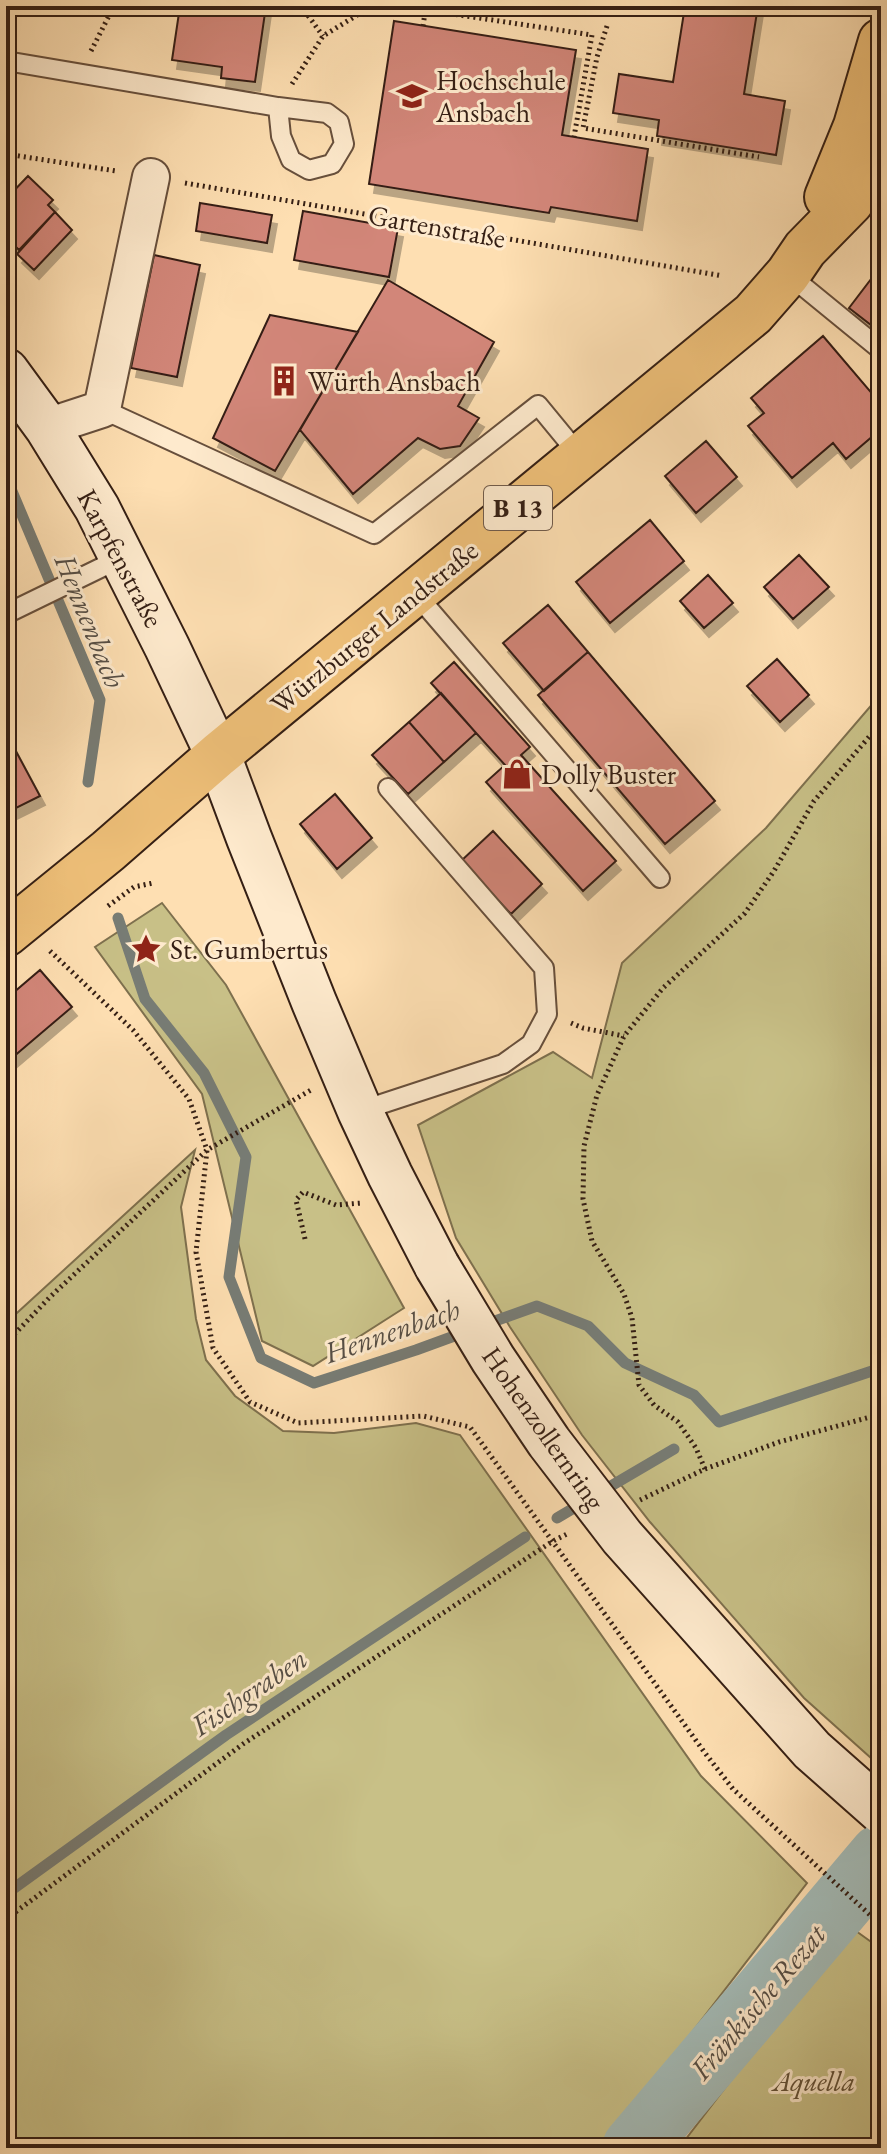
<svg xmlns="http://www.w3.org/2000/svg" width="887" height="2154" font-family="'EB Garamond',serif">
  <style>
    .green { fill: #c8c087; stroke: #7e704e; stroke-width: 2 }
    .lines { fill: none; stroke-linecap: round; stroke-linejoin: round }
    .stream { stroke: #777c75; stroke-width: 11 }
    .river { stroke: #a3bab6; stroke-width: 64 }
    .building { fill: #d28679; stroke: #351f14; stroke-width: 2; filter: url(#shadow) }
    .service-casing { stroke: #674f3c; stroke-width: 22 }
    .minor-casing { stroke: #674f3c; stroke-width: 40 }
    .secondary-casing { stroke: #351f14; stroke-width: 48 }
    .primary-casing { stroke: #351f14; stroke-width: 48 }
    .path { stroke: #351f14; stroke-width: 5; stroke-dasharray: 2 4; stroke-linecap: butt }
    .service { stroke: #feeacd; stroke-width: 18 }
    .minor { stroke: #feeacd; stroke-width: 36 }
    .secondary { stroke: #feeacd; stroke-width: 44 }
    .primary { stroke: #efc079; stroke-width: 44 }
    .secondary-bridge-casing { stroke: #351f14; stroke-width: 48; stroke-linecap: butt }
    .secondary-bridge { stroke: #feeacd; stroke-width: 44 }
    .labels { text-anchor: middle; stroke-width: 6; stroke-linejoin: round; paint-order: stroke }
    .shield { fill: #feeacd; stroke: #715c4c; stroke-width: 2 }
    .shield-label { font-size: 26px; font-weight: bold; fill: #351f14 }
    .poi-label { font-size: 28px; fill: #351f14; stroke: #feeacd; text-anchor: start }
    .street-label { font-size: 28px; fill: #351f14; stroke: #feeacd }
    .park-label { font-size: 28px; font-style: italic; fill: #614f36; stroke: #feeacd }
    .water-label { font-size: 30px; font-style: italic; fill: #564e45; stroke: #feeacd }
  </style>
  <defs>
    <filter id="shadow"><feDropShadow dx="5" dy="9" stdDeviation="0" flood-color="#0004"/></filter>
  </defs>
  <rect width="100%" height="100%" fill="#fedfb2"/>
  <filter id="stains"><feTurbulence type="fractalNoise" baseFrequency=".0025" numOctaves="4"/><feColorMatrix values="0 0 0 0 .2 0 0 0 0 .09 0 0 0 0 .02 0 0 0 .5 -.17"/></filter>
  <radialGradient id="worn" r=".72"><stop offset=".6" stop-color="#630" stop-opacity="0"/><stop offset="1" stop-color="#630" stop-opacity=".3"/></radialGradient>
  <path class="green" d="M881,694V1767L804,1698L650,1522L582,1435L510,1327L456,1238L418,1125L553,1052L592,1078L622,963L766,828Z
    M162,903L226,985L404,1308L313,1366L262,1341L202,1094L95,947Z
    M195,1150L181,1207L196,1319L206,1360L235,1396L283,1431L334,1433L416,1423L460,1435L701,1776L807,1883L603,2148H6V1323Z
    M849,1926L881,1949V2148H679Z"/>
  <g class="lines">
    <path class="stream" d="M6,483L11,489L100,700L88,782
      M118,918L145,999L204,1073L246,1157L229,1277L261,1358L314,1383L416,1350L468,1331
      M484,1325L537,1306L588,1326L625,1363L694,1395L719,1422L881,1368
      M599,1493L674,1449
      M557,1518L584,1502
      M6,1894L226,1735L525,1537"/>
    <path class="river" d="M634,2148L881,1856"/>
  </g>
  <path class="building" d="M180,6H196L227,11L228,6H266L255,82L221,78L222,67L172,60Z
    M685,6H758L744,94L785,101L776,155L657,136L659,120L613,113L619,74L673,82Z
    M394,21L576,50L562,135L648,149L637,221L551,207L549,213L369,184Z
    M28,176L53,200L48,205L55,212L19,250L6,237V199Z
    M200,203L272,215L267,243L196,231Z
    M303,211L398,228L389,277L294,260Z
    M55,212L72,230L34,270L17,254Z
    M154,255L200,265L177,377L131,368Z
    M881,266V330L880,332L849,308Z
    M388,280L494,342L458,406L479,418L460,446L440,449L418,438L353,494L300,430Z
    M270,315L358,332L275,471L213,438Z
    M823,336L881,404V429L846,459L833,443L792,478L748,426L764,413L751,398Z
    M706,441L737,477L696,513L665,476Z
    M650,520L684,561L610,623L576,582Z
    M799,555L829,587L793,619L764,587Z
    M708,575L733,603L704,628L680,601Z
    M548,605L588,652L544,691L503,643Z
    M588,652L715,801L665,844L538,695Z
    M777,659L809,695L780,722L747,686Z
    M454,662L530,747L521,755L616,861L583,891L486,782L505,765L431,683Z
    M441,693L476,733L444,762L409,722Z
    M409,722L444,762L408,794L372,755Z
    M11,742L40,796L6,813V745Z
    M335,794L372,838L337,869L300,824Z
    M493,831L542,884L511,914L461,861Z
    M40,970L72,1007L6,1063V999Z"/>
  <g class="lines">
    <g class="service-casing">
      <path id="service" d="M6,61L278,107L327,113L339,122L344,144L332,164L309,170L291,160L281,136L278,107
        M788,274L881,350
        M102,409L374,534L538,405L580,456
        M415,593L660,878
        M6,614L123,557
        M360,1111L503,1064L531,1044L547,1014L544,968L388,788"/>
    </g>
    <g class="minor-casing">
      <path id="minor" d="M47,427L102,409L151,177"/>
    </g>
    <g class="secondary-casing">
      <path id="secondary" d="M6,371L47,427L97,508L167,647L218,755L249,838L314,1002L360,1111L390,1175L437,1266"/>
    </g>
    <g class="primary-casing">
      <path id="primary" d="M827,197L856,126L881,41
        M6,934L108,851L218,755L753,314L788,274L805,249L851,202L881,148"/>
    </g>
    <path class="path" d="M301,6L323,36
      M426,10L592,35L574,137
      M423,26L426,6
      M607,26L597,57L583,128L759,157
      M91,51L114,6
      M292,84L323,36L372,6
      M6,154L116,171
      M185,183L723,276
      M108,906L134,887L153,883
      M50,951L133,1030L189,1099L207,1150L196,1252L213,1348L250,1402L298,1423L423,1416L470,1427L705,1753L733,1789L881,1925
      M571,1023L583,1028L624,1036
      M305,1239L296,1200L303,1192L336,1205L362,1203
      M6,1343L50,1297L207,1150L311,1090
      M705,1469L696,1448L678,1422L654,1405L639,1385L632,1318L624,1294L592,1241L583,1199L584,1146L597,1095L624,1036L663,988L745,913L774,871L814,801L881,723
      M640,1500L705,1469L779,1442L881,1414
      M6,1919L243,1744L553,1541L569,1533"/>
    <use href="#service" class="service"/>
    <use href="#minor" class="minor"/>
    <use href="#secondary" class="secondary"/>
    <use href="#primary" class="primary"/>
    <g class="secondary-bridge-casing">
      <path id="secondary-bridge" d="M437,1266L493,1359L549,1442L622,1537L812,1750L881,1811"/>
    </g>
    <use href="#secondary-bridge" class="secondary-bridge"/>
  </g>
  <defs>
    <g id="university-bare" transform="scale(2.4)"><path d="M0-5L7-2L0 1L-7-2ZM-4 1L0 2.5L4 1V4Q0 6-4 4Z" fill="#8f2418" stroke="#feeacd" stroke-width="2.5" paint-order="stroke"/></g>
    <g id="building-bare" transform="scale(2.4)"><path d="M-4-6H4V6H1V3H-1V6H-4ZM-2.5-4.3h1.7v1.8h-1.7ZM.8-4.3h1.7v1.8H.8ZM-2.5-1h1.7V.8h-1.7ZM.8-1h1.7V.8H.8Z" fill="#8f2418" stroke="#feeacd" stroke-width="2.5" paint-order="stroke"/></g>
    <g id="shop-bare" transform="scale(2.4)"><path d="M-5-2.5h2.3a2.7 3.5 0 0 1 5.4 0H5L5.5 6h-11ZM-1.5-2.5h3a1.5 2.3 0 0 0-3 0Z" fill="#8f2418" stroke="#feeacd" stroke-width="2.5" paint-order="stroke"/></g>
    <g id="sight-bare" transform="scale(2.4)"><path d="M0-6L1.8-2.2L6-1.7L2.9 1.2L3.7 5.4L0 3.3L-3.7 5.4L-2.9 1.2L-6-1.7L-1.8-2.2Z" fill="#8f2418" stroke="#feeacd" stroke-width="2.5" paint-order="stroke"/></g>
  </defs>
  <g fill-rule="evenodd">
    <use href="#university-bare" x="412" y="96"/>
    <use href="#building-bare" x="284" y="381"/>
    <use href="#shop-bare" x="517" y="774"/>
    <use href="#sight-bare" x="146" y="949"/>
  </g>
  <g class="labels">
    <rect class="shield" x="484" y="486" width="68" height="44" rx="6"/>
    <g class="shield-label">
      <text x="518" y="517">B 13</text>
    </g>
    <g class="poi-label">
      <text x="436" y="90">Hochschule<tspan x="436" dy="32">Ansbach</tspan></text>
      <text x="308" y="391">Würth Ansbach</text>
      <text x="541" y="784">Dolly Buster</text>
      <text x="170" y="959">St. Gumbertus</text>
    </g>
    <g class="street-label">
      <text transform="translate(437 226) rotate(10)" y="10">Gartenstraße</text>
      <text transform="translate(121 558) rotate(62)" y="10">Karpfenstraße</text>
      <text transform="translate(374 627) rotate(-39)" y="10">Würzburger Landstraße</text>
      <text transform="translate(544 1428) rotate(55)" y="10">Hohenzollernring</text>
    </g>
    <g class="park-label">
      <text x="814" y="2091">Aquella</text>
    </g>
    <g class="water-label">
      <text transform="translate(90 621) rotate(68)" y="10">Hennenbach</text>
      <text transform="translate(392 1331) rotate(-19)" y="10">Hennenbach</text>
      <text transform="translate(249 1692) rotate(-34)" y="10">Fischgraben</text>
      <text transform="translate(758 2002) rotate(-50)" y="10">Fränkische Rezat</text>
    </g>
  </g>
  <rect width="887" height="2154" fill="none" stroke="#fedfb2" stroke-width="32"/>
  <rect x="8" y="8" width="871" height="2138" fill="none" stroke="#351f14" stroke-width="4"/>
  <rect x="16" y="16" width="855" height="2122" fill="none" stroke="#351f14" stroke-width="2"/>
  <rect width="100%" height="100%" filter="url(#stains)"/>
  <rect width="100%" height="100%" fill="url(#worn)"/>
</svg>
